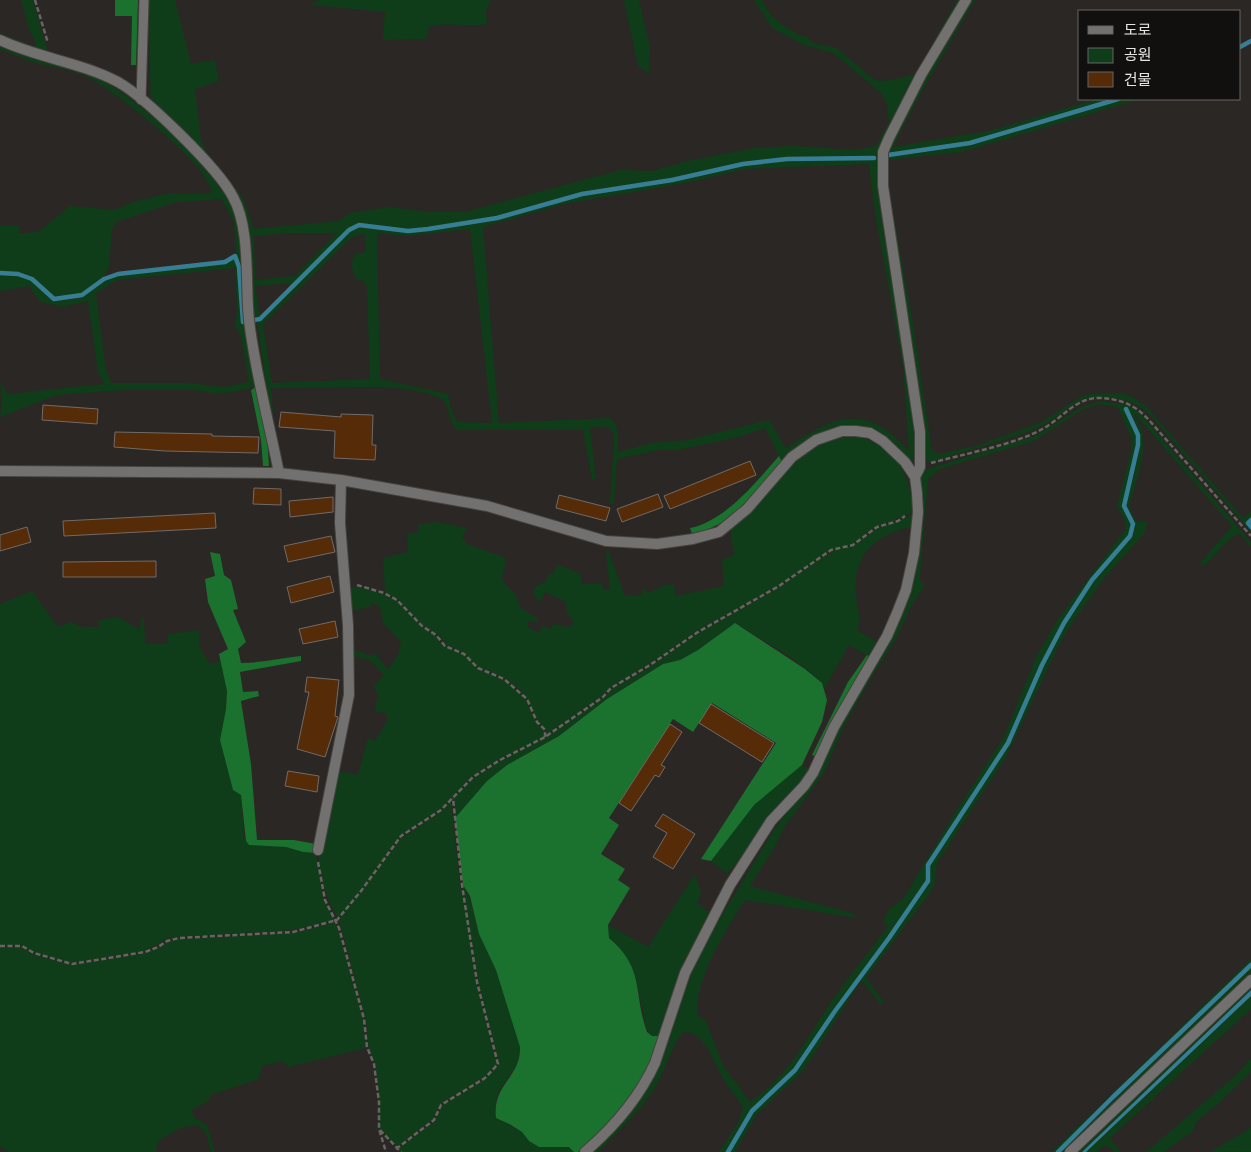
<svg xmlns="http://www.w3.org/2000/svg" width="1251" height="1152" font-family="Rubik,'Noto Sans KR',sans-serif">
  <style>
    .green { fill: #103d19; fill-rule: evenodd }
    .forest { fill: #1b712e }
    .water { fill: #377e94 }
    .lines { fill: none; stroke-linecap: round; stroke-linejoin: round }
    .stream { stroke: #377e94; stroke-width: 4.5 }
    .building { fill: #562b07; stroke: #706b68 }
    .service-casing { stroke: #45423f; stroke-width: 11 }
    .minor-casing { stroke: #45423f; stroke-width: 12 }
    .path { stroke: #686461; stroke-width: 2.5; stroke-dasharray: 5 2.5; stroke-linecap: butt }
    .service { stroke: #73716f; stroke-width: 9 }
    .minor { stroke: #73716f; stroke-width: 10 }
  </style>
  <rect width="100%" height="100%" fill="#2b2724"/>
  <path class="green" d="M21,0H33L46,45L47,49L44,51L0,37V33L34,47L36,43L29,30Z
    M148,0H175L191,64L215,60L219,81L195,89L201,140L206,151L243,198L254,229L339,221L350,213L389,207L430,212H465L620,170L652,171L692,160L754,148L793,146L854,150L876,146L889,122L887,105L881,93L833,53L804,45L772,28L754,0H762L769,13L780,23L799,35L808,37L813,43L837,48L872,78L880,81L891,80L916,74L957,0H962L879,157L877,183L881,210L895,288L915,428L916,463L852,428L782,462L765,428L739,437L678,450H659L617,459L614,503H610L614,439L613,433L608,426L590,428L596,479H592L583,430H458L454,428L444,400C425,390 401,388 380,387L271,388L273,412L270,413L257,321L261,320L350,231L359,226L408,232L428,231L497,219L582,195L673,181L743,165L787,160H853L873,158L768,159L672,179L582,193L497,217L428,228L408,230L358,224L349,229L289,289V283L255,286L260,318L253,319L243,209L151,105ZM869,164L875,213L903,366L909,450C901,444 894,435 885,429C847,405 818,428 786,448L769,420L688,440L651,443L618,452C617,440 621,427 610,418L499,423L483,227L564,204L691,182L745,169ZM470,229L492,423L457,422L451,409L448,394L380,379L377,233L407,236ZM287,233H337L295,276L255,280L254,236ZM365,234L366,252L355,254L351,266L356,279L363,281L367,286L370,379L272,383L263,324L352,237Z
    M318,0H491L486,11L487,24C467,28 448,21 429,27L426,39L383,40L385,12L311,5Z
    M624,0H639L650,47L649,73L638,66Z
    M970,0H975L917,100L893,147L989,131L1097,99H1113L970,142L888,154V156L970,144L1118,100L1141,99L962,152L887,160V179L913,323L932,451L939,454L975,446L1026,428L1043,421L1081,397L1091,394L1123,393L1133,397L1148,408L1243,518L1251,512V518L1247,522L1251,532L1151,416C1139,405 1129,400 1113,398C1074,393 1063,419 1030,431C997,443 963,452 930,462L924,459L884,180L886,156L908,108Z
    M0,45C15,52 31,58 46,62C59,66 72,67 83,71C133,90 214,167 237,215L246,320L244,321L241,267L236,255L234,223L222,199L177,202L116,222L112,229L109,267L103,278L82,294L54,298L32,278L19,273L0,272V226H19L20,233L38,232L70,206L115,210L133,202L169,193L207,194L212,192C208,163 111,88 84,75C70,69 54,67 39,64C26,60 13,54 0,49Z
    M234,258L238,267L242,323L247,322L256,387L221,394L193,390H124L57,395L0,417L2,401L0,381L8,394L105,384L98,373L88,301L63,307L40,302L29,286L0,291V275C10,274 21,275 31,280C50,290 43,305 74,299C89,295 101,281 118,275L225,263ZM235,268L237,312L235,325L241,337L249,382L224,387L188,383H111L105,365L96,293L117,280Z
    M1100,401L1129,405L1140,413L1251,542V547L1239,533C1224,541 1216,556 1203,566L1200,563L1232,526L1134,413C1136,419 1140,425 1142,431C1147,455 1135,485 1129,507L1136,522H1148L1144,534L1105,577L1072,623L1059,645L1006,757L937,863L934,887L866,978L884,1002L881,1005L863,982L859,984L803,1071L757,1114L735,1152H730L753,1112L797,1071L836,1011L890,938L929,881V866L1009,743L1043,666L1065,623L1093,581L1131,537L1134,524L1125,506C1132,477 1153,431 1125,408L1137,435V445L1122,506L1132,524L1129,536L1091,580L1063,622L1041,665L1007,742L927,865V881L888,937L834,1010L795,1070L752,1110L727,1152H719L738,1123L743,1107C737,1097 729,1089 723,1078C713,1061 707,1036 685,1031C674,1039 664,1074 655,1088C639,1112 618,1132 598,1152H591L633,1109L652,1082L668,1043L685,986L705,943L775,828L813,778L840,723L895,631L908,597L921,493V474L927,469L1035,436L1083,406ZM1098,404L1118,407L1131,438V451L1117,507L1124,518L1125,530L1058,619L1036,657L1004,737L958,808L903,899L889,909L883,922L888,926C869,952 849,976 831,1002C806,1039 788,1077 750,1102L723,1065L706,1021L698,1016C692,984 727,927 745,900L857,918L852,913L750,886L776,845L783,829L824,773L843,728L871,678L895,641L912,604L925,585L920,581V575L928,479L940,469L1034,441L1082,410Z
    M841,435C889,437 909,466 914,512L877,526L853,544L830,550L779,585L697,631L649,664L611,687L602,696L546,735V730L538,722L524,694L505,678L479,667L464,653L446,644L437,634L422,625L398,599L385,592L383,558L408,552L407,534L418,533L419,524L438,522L467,528L462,537L467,544L506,558L502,580L517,596L519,605L522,609L537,618L538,622L527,621V627L540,633L542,625L551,629L553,624L571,627L573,621L567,613L566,602L545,592L542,600L538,601L533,592L535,587L547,580V575L553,573L558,565L580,573L582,584H602L604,590H610L606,552L609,551C613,567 621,581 624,595L640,596L644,588L648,593L665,585L674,584L676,596L724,586L722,560L734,555L730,530C757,512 772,480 796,459C809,447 824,441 841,435Z
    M913,515V526C874,535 852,555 856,596C857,612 863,614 857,630L878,643L870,657L849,645L824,689C817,669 754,635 735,623L698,650L680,660L663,664L607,699L559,736L507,765L487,781L455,818L454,797L474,778L500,761L545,738L603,698L612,689L651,666L698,633L780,587L815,562L839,548L854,546L878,528Z
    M347,586L373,590L397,600L422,627L436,636L438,641L464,654L479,669L504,680L523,696L537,724L544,731V737L500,759L473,776L441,809L400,837L357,896L338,919C328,900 318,877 319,855C321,829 331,797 338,771L358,775L368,738L375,741L387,721V714L375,711L376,702L379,699L374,686L384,675L370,660L352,656V649L371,656L374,653L388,669L398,655L401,642L383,623L380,606L371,603L370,607L351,611Z
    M32,591L58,627L71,622L82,627H99V620L118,617L140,630L141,618L144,617L145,644H167L168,634L199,630V646L210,664L221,661L227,691L226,709L220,740L233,790L241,795L244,836L249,845L286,847L303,852L316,853L323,896L335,920L293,930L179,937L166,939L145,951L72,963L35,953L22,945H0V604Z
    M802,765L810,770L801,784L761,825L748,851L727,874L711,861L754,804Z
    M451,801L460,885L466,907L476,983L497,1065L484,1078L440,1105L433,1119L397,1147L380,1128V1104L375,1062L369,1050L366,1022L339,920L401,839L443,810Z
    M695,874L701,893L697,903L710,913L669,1005L661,1036H652C644,1029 645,1021 643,1011C636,981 634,959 609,938L608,925L648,947Z
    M463,885L469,896L479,933L496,970L520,1047C521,1068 506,1076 498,1094C495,1100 496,1111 496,1118L522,1132L529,1141L539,1147H569L574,1152H402L398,1149L435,1121L442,1106L485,1079L499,1065L478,982Z
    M336,922L363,1019L366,1048L288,1067L283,1061L262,1066L259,1079L210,1095V1100L192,1110L194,1117L207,1125L215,1152H211L205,1131L197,1125L180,1128L157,1142L156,1152H9L0,1147V947H22L34,955L72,965L145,953L167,942L179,939L293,933Z
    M1251,959V963L1112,1096L1057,1152H1052Z
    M1251,966V972L1064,1152H1060Z
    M1251,984V990L1082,1152H1075Z
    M1251,996V1009L1110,1138L1121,1152H1114L1110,1147L1104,1146L1097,1152H1086Z
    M1251,1059V1072L1218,1104L1197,1121L1193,1131L1164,1152H1146L1235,1076Z
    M1251,1128V1151L1210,1152Z"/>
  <path class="forest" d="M115,0H138L136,65H131L132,16H115Z
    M256,387L267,437L269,466H263L261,440L251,390Z
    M779,456L782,462C756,492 733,526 692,534L690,528C724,522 757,481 779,456Z
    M210,552L220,554L224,575L231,580L238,609L233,610L246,642L238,649L241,663C261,663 280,658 301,656V661L240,672L243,692L258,691L259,696L241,701L251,764L257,840H294L316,844V853L303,852L286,847L249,845L246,841L241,795L233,790L220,740L226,709L227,691L219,654L228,649L208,602L205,579L215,576Z
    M735,623L805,669L822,683L827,700L822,722L802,765L754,805L711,861L701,859L776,743L712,703L693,732L673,719L609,818L619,825L601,854L625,869L618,880L630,888L608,925L609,938C645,968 633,993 647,1032L652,1036H661L647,1071L623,1108L578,1152H574L569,1147H539L529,1141L522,1132L511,1125L496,1118C492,1084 521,1078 520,1047L496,970L479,934L470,896L463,885L455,818L487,781L507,765L559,736L607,699L663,664L680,660L698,650Z
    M867,655L870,657L817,757L812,755L848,682Z"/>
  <path class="water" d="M1251,990V996L1086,1152H1082Z"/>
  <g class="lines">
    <path class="stream" d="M1240,47L1251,41
      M888,155L970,143L1118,99
      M0,273L18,274L32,279L54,299L82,295L104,279L118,274L225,262L235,256L239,267L243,322L260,319L349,230L359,225L408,231L428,229L497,218L582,194L672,180L743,164L787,159L874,158
      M1251,520L1248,523L1251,527
      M728,1152L752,1111L795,1070L835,1011L889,938L928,881V865L1008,743L1042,665L1064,623L1092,580L1130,536L1133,524L1124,506L1138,445V435L1126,409
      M1058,1152L1113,1097L1251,965"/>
  </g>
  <path class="building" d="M43,405L98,409L97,424L42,420Z
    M281,412L341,417V414L373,415L372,445H376L375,460L334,458L335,431L279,427Z
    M115,432L212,434V436L259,437L258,453L165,451L114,447Z
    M750,461L756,475L670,509L664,496Z
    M254,488L281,489V505L253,504Z
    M658,494L663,507L622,522L617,509Z
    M559,495L610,508L606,521L556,508Z
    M333,497V512L290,517L289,501Z
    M215,513L216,528L64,536L63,521Z
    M27,527L31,542L0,551V535Z
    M331,536L335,552L288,562L284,546Z
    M156,561V577H63V562Z
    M330,576L334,592L291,603L287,587Z
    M335,621L338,637L303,644L299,629Z
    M307,677L339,680L335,716L338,717L325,757L297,749L309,692H305Z
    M711,704L774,743L762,762L699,723Z
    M670,724L682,732L661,765L665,767L659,777L655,775L631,811L619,803Z
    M288,771L319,776L317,792L285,786Z
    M663,814L695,834L673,869L653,857L667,833L655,826Z"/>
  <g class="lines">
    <g class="service-casing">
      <path id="service" d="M141,100L144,0"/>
    </g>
    <g class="minor-casing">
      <path id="minor" d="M0,40C38,58 80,62 118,82C145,97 219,169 233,197C251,229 245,284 249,320C255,372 269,422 279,473
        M0,471L279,473L341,480L487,506L606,541L657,544L693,539L719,532L747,509L792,457L816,440L842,431H856L870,433L883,441L905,462L915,477L917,493L918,512L914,553L906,590L897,613L887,636L834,727L813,773L804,786L771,821L730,885L685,973L655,1063C639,1098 614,1127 585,1152
        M915,477L920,467V432L883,186V152L889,138L921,75L966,0
        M318,850L349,695L348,625L340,523L341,480
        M1070,1152L1251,980"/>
    </g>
    <path class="path" d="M35,0L48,43
      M931,463C963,454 1018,444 1044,428C1062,418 1075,399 1097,398C1118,398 1134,404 1148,419L1251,536
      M357,585L384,593L397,600L422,626L436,635L445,646L464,654L478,668L504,679L527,699L537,722L545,730V737
      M318,862L325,900L339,928L364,1019L367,1047L374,1064L379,1102V1129L386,1152
      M0,946H22L34,953L72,964L145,952L158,947L167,941L179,938L293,932L337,920L361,891L401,836L441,810L473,777L500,760L545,737L603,697L611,688L650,665L698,632L779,586L831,550L853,545L877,527L898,521L905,516
      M380,1130L401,1152
      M396,1149L434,1120L441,1105L485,1078L498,1064L477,982L462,885L453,798"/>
    <use href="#service" class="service"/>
    <use href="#minor" class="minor"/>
  </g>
  <rect x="1078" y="10" width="162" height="90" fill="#12100f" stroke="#676564"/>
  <rect x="1088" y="26" width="25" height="8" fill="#73716f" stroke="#676564"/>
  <text x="1124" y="35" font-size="15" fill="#e7e5e3">도로</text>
  <rect x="1088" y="48" width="25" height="15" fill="#103d19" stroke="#676564"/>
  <text x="1124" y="60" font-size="15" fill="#e7e5e3">공원</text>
  <rect x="1088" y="72" width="25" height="15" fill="#562b07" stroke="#676564"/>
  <text x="1124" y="85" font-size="15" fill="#e7e5e3">건물</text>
</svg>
